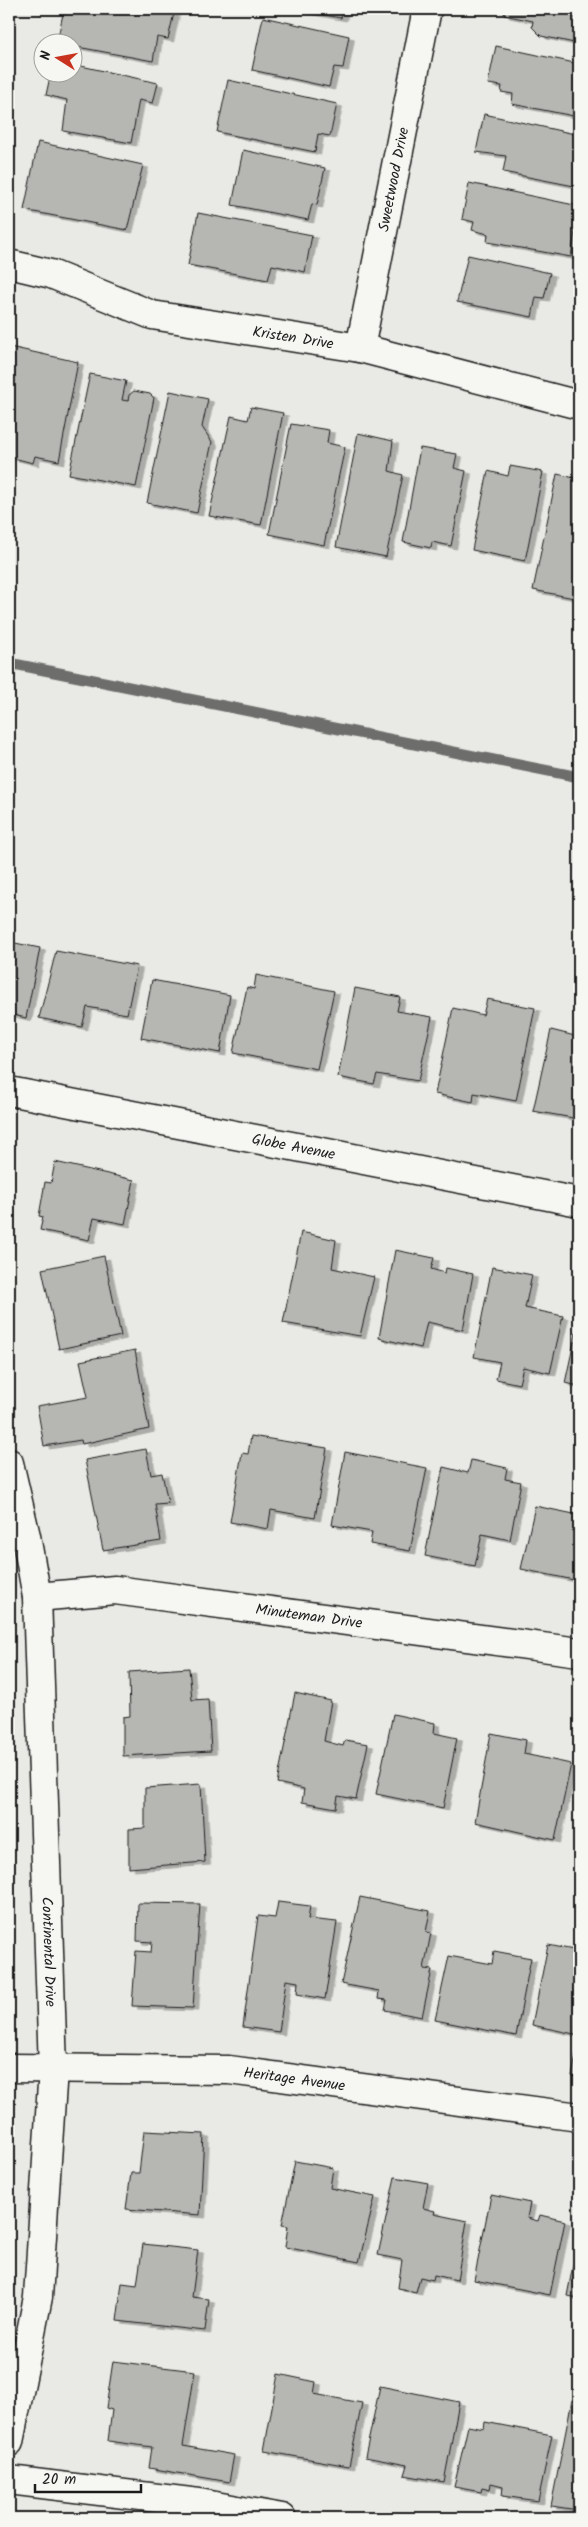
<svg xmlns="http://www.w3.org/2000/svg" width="588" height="2527" font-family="Kalam,sans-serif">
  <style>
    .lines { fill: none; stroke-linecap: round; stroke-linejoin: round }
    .stream { stroke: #6d6d6c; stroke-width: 11 }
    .building { fill: #b6b6b3; stroke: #1c1c1c; filter: url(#shadow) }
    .minor-casing { stroke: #1c1c1c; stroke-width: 31 }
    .minor { stroke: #f6f6f2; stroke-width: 28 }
    .labels { text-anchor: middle; stroke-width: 4; stroke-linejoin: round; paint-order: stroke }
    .street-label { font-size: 15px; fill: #1c1c1c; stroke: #f6f6f2 }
  </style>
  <defs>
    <filter id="shadow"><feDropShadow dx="5.5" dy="3" stdDeviation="0" flood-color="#0004"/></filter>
  </defs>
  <rect width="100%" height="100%" fill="#e9e9e5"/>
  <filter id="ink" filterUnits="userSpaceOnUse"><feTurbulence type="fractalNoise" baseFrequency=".02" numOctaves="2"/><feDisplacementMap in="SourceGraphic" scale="10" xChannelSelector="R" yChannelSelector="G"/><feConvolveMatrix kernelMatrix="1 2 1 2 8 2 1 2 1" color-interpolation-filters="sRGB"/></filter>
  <g filter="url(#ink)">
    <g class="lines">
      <path class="stream" d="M9,663L579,777"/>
    </g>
    <path class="building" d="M64,9H165L164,11L174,13L168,39L157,37L153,61L72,46V42H57Z
      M291,9H343L341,18Z
      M505,9H579V44L541,36L532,27L533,21L504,15Z
      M263,17L349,36L343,68L334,67L329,87L252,70Z
      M496,46L579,64V117L512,104L513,94L501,92L502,86L488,84Z
      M72,64L158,83L153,103L139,100L131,143L63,131L67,100L46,95L51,72H72Z
      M228,80L337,104L330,136L318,134L315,152L217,132Z
      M484,114L579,135V187L503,172L506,156L476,152Z
      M38,142L143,165L127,230L24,210Z
      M243,150L325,168L317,205L312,204L308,220L232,205Z
      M469,183L579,206L571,257L487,242L488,234L472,230L474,222L462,219Z
      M198,213L312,235L305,272L272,265L268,280L188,265Z
      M468,255L550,273L544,298L536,297L532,317L457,302Z
      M10,347L78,362L59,461L35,456L33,463L9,457Z
      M90,374L126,381L122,400L128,401L129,395L134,391L150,394L154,398L136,487L69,474Z
      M170,391L208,399L202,427L212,442L197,513L147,503Z
      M251,407L283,413L261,525L209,516L231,416L248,420Z
      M291,424L329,430L327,443L345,447L324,545L269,534Z
      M358,433L393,441L389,471L403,475L386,557L336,547Z
      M420,448L457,454L454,468L466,471L451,546L432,542L431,548L403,542Z
      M510,466L543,472L525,561L472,550L488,471L508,476Z
      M557,474L579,479V599L533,590Z
      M10,942L40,948L26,1018L9,1014Z
      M56,951L137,966L127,1014L87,1007L82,1027L39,1018Z
      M256,975L334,991L317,1069L233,1053L247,987L254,989Z
      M152,980L230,995L220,1053L141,1038Z
      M355,988L400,997L397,1011L432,1017L418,1081L377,1074L374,1084L338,1077Z
      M487,999L535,1008L516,1101L474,1093L473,1102L435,1094L453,1008L483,1015Z
      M551,1030L579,1037V1119L533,1111Z
      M55,1162L134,1180L125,1224L94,1218L89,1240L40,1230L43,1217L39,1216L45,1182L51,1183Z
      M301,1232L336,1240L332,1268L374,1277L360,1336L283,1323Z
      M395,1250L434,1258L431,1269L445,1273L446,1268L473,1274L463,1330L427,1322L421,1348L379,1338Z
      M104,1256L121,1336L59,1349L42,1269Z
      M492,1267L532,1275L525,1308L563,1316L550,1373L523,1367L519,1384L496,1379L500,1362L474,1357Z
      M579,1319V1386L565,1383Z
      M135,1350L149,1429L82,1444L81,1440L44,1446L37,1406L88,1397L80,1361Z
      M251,1436L327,1448L315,1518L271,1510L268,1529L230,1522L242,1453L248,1454Z
      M146,1449L151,1475L162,1473L168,1503L155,1504L161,1541L103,1550L85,1460Z
      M345,1452L427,1468L410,1551L370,1544L372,1532L332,1525Z
      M471,1460L507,1468L505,1479L521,1482L510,1540L482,1534L475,1566L425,1556L443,1467L468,1473Z
      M535,1506L579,1515V1581L521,1569Z
      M189,1668L192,1700L208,1699L211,1751L123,1756V1717L130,1716L129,1672Z
      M295,1693L331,1701L324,1741L343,1746L345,1740L368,1744L356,1799L338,1796L336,1808L302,1802L304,1789L277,1783Z
      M393,1714L435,1723L434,1733L457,1738L443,1808L376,1794Z
      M491,1733L526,1740L524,1754L571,1764L555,1840L475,1822Z
      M201,1784L205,1862L129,1868V1829L145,1828V1788Z
      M360,1897L430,1911L426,1932L431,1933L424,1969L432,1970L422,2017L385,2010L387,2000L378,1999L379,1991L341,1984Z
      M278,1902L310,1906L308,1919L337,1922L325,1999L297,1994L298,1982L286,1980L279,2032L243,2027L258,1916L275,1918Z
      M138,1903L200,1904L193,2008L132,2006L136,1951L151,1952L152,1942L137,1941Z
      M548,1945L579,1951V2035L532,2025Z
      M494,1951L531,1958L516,2036L435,2020L449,1956L492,1964Z
      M579,2040V2078L572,2076Z
      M144,2131L204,2134L200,2215L126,2209L131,2173H139Z
      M295,2161L333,2168L330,2188L375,2197L359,2262L285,2247L288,2226L282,2225Z
      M395,2177L428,2183L423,2208L435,2211L434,2214L467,2221L457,2280L434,2275L433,2280L420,2277L416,2292L398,2288L402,2260L378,2255Z
      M491,2195L530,2203L527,2218L538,2221L540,2215L565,2221L550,2295L474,2280Z
      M579,2235V2298L567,2296Z
      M143,2244L198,2250L192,2297L209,2299L205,2331L117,2321L122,2283L137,2285Z
      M113,2361L195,2371L183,2446L234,2455L229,2482L149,2468L152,2447L108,2441L112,2410L106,2408Z
      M278,2374L316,2382L314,2394L362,2403L349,2466L264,2451Z
      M380,2386L459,2402L444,2482L404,2475L407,2465L365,2457Z
      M572,2400L579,2402L578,2510L551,2506Z
      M485,2422L552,2435L538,2501L502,2496L503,2486L491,2483L490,2490L482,2488L481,2492L454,2487L468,2426L484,2429Z"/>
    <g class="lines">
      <g class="minor-casing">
        <g id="minor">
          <path id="s1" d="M9,264L51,274L152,315L360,348L579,405"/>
          <path id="s2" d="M360,348L427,9"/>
          <path id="s3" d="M9,1091L579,1202"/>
          <path id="s4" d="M9,1463L26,1536L37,1597L53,2069L38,2297L9,2442"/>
          <path id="s5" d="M37,1597L115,1590L579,1652"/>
          <path id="s6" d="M9,2068L229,2070L579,2117"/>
          <path d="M9,2480L199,2503L282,2518"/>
        </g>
      </g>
      <use href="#minor" class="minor"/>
    </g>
  </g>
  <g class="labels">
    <g class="street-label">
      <text dy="5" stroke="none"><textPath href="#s2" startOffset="172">Sweetwood Drive</textPath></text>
      <text dy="5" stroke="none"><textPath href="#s1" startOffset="295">Kristen Drive</textPath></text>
      <text dy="5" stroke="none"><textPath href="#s3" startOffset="290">Globe Avenue</textPath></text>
      <text dy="5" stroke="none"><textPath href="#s5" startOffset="274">Minuteman Drive</textPath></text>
      <text dy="5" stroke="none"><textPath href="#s4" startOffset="492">Continental Drive</textPath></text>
      <text dy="5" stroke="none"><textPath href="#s6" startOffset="286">Heritage Avenue</textPath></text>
    </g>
  </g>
  <rect width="588" height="2527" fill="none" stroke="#f6f6f2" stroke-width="30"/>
  <rect x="15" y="15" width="558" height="2497" fill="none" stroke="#1c1c1c" stroke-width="2" filter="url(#ink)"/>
  <g transform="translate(58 58) rotate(281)"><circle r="24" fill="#f6f6f2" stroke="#9f9f9c"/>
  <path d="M0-4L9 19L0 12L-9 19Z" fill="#c8321e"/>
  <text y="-8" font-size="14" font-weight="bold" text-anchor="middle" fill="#1c1c1c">N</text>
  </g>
  <path d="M35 2484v8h106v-8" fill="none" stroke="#1c1c1c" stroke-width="2.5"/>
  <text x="42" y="2484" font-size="15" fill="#1c1c1c" stroke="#f6f6f2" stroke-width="4" paint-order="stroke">20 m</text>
</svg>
